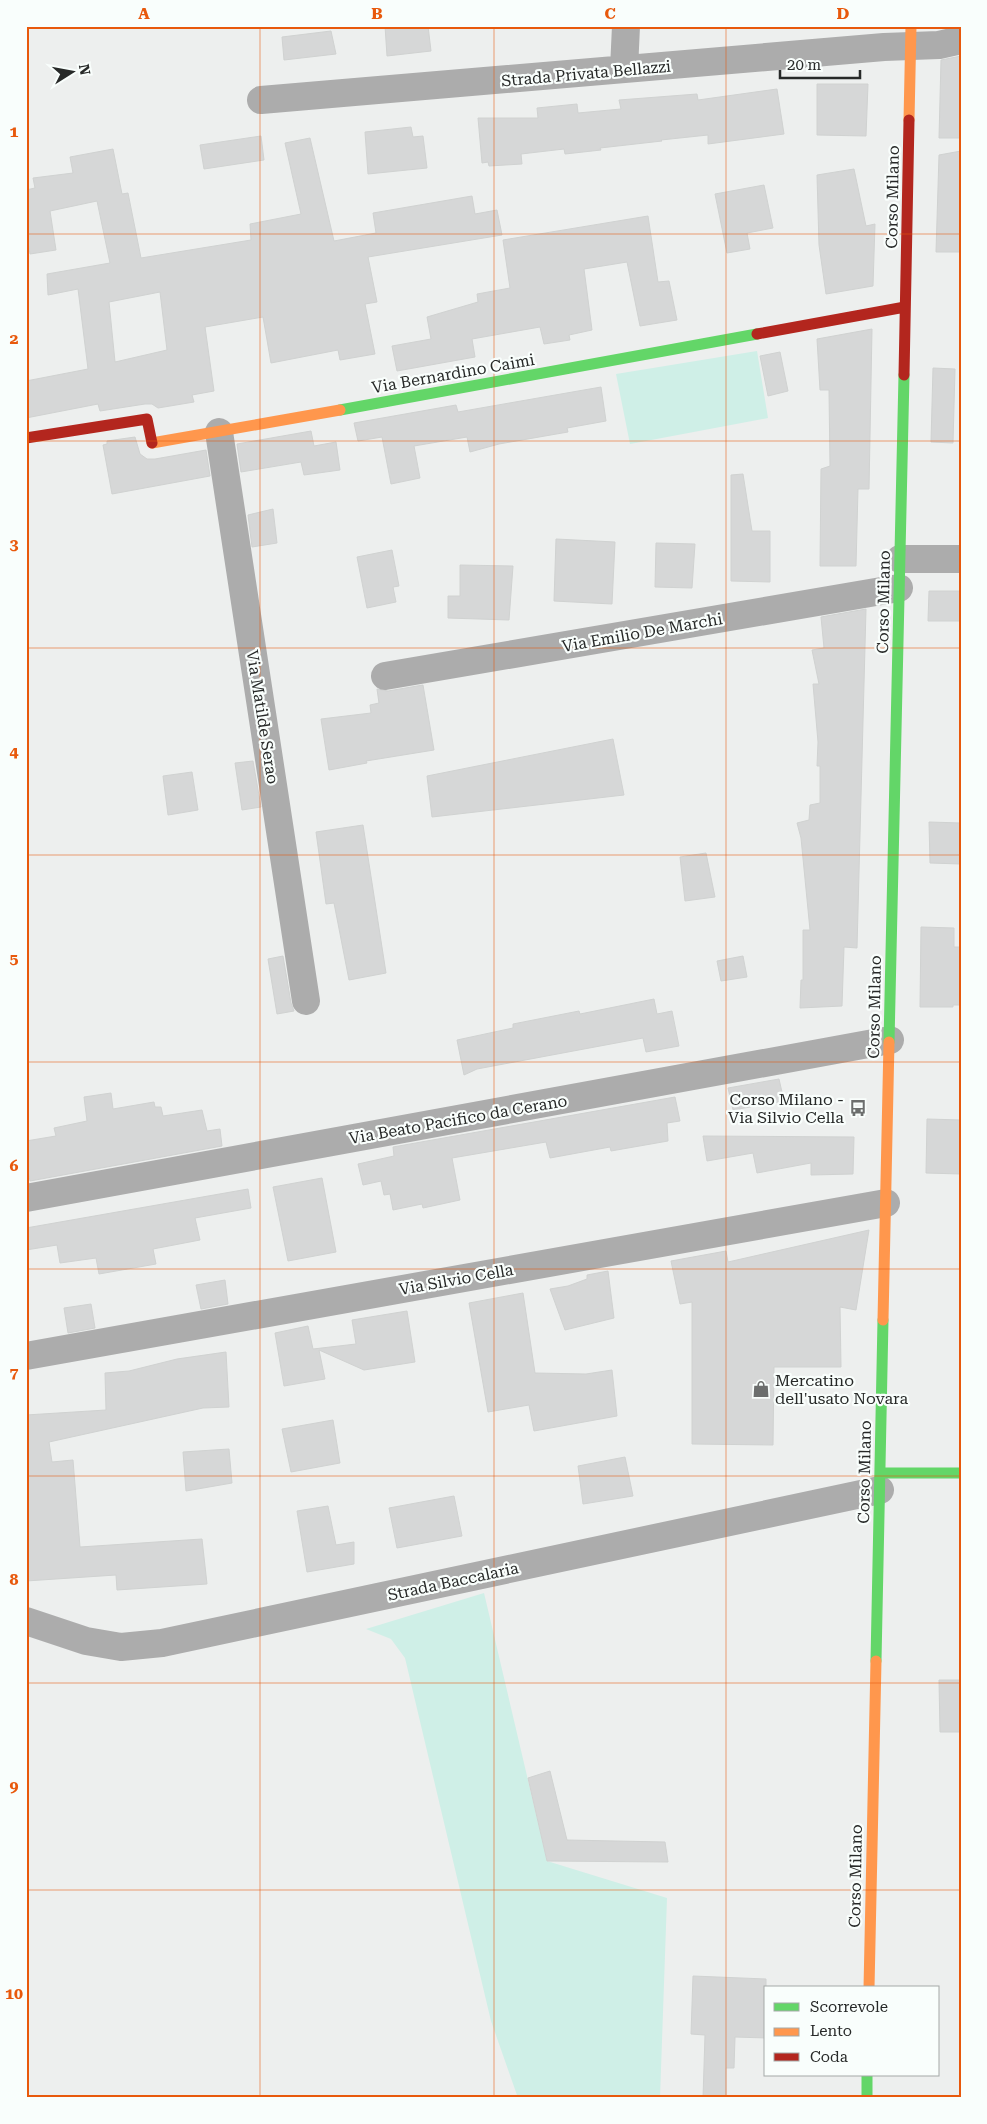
<svg xmlns="http://www.w3.org/2000/svg" width="987" height="2124" font-family="'Roboto Serif',serif">
  <style>
    .green { fill: #cfefe7 }
    .building { fill: #d6d7d7; stroke: #d0d2d1; fill-rule: evenodd }
    .lines { fill: none; stroke-linecap: round; stroke-linejoin: round }
    .street { stroke: #acacac; stroke-width: 28 }
    .fast { stroke: #63d668; stroke-width: 11 }
    .slow { stroke: #ff974d; stroke-width: 11 }
    .jam { stroke: #b3261e; stroke-width: 11 }
    .grid { fill: none; stroke: #e8590c; stroke-width: 1; stroke-opacity: 0.55 }
    .labels { text-anchor: middle; stroke-width: 4.5; stroke-linejoin: round; paint-order: stroke }
    .street-label { font-size: 16px; fill: #272928; stroke: #f9fefc }
    .poi-label { font-size: 16px; fill: #272928; stroke: #f9fefc; text-anchor: end }
    .neatline { fill: none; stroke: #e8590c; stroke-width: 2 }
    .grid-label { font-size: 16px; text-anchor: middle; font-weight: bold; fill: #e8590c }
  </style>
  <rect width="100%" height="100%" fill="#edefee"/>
  <path class="green" d="M757,351L768,418L630,444L616,374Z
    M484,1593L547,1861L667,1898L660,2098H518L491,2021L405,1658L391,1639L366,1629Z"/>
  <path class="building" d="M385,26H428L431,51L387,56Z
    M331,31L336,54L284,60L282,37Z
    M961,56V138H939L941,60Z
    M817,84H868L866,136L817,135Z
    M777,89L784,134L708,144V135L661,140L662,141L600,148L601,150L565,154L564,149L521,154L522,164L489,166L488,162L482,163L478,118H538L537,108L577,104L578,113L621,109L619,100L697,94L698,100Z
    M411,127L413,137L423,136L427,168L368,174L365,132Z
    M261,136L264,160L204,169L200,145Z
    M310,138L334,241L376,233L373,213L472,196L475,214L497,210L502,235L368,257L377,302L365,304L375,354L340,360L338,350L271,363L263,317L205,327L214,391L192,395L194,402L158,408L152,404H145L100,411L98,404L26,418V381L88,369L78,289L48,295L47,274L110,263L97,201L50,211L56,250L30,254L26,233V190L35,188L33,178L73,173L70,157L113,149L122,194L128,193L141,258L251,240L250,224L301,214L285,143ZM160,292L167,350L115,362L109,302Z
    M961,151V252H936L939,155Z
    M854,169L866,226L875,224L873,286L826,294L819,245L817,175Z
    M764,185L773,228L747,233L750,249L727,253L715,194Z
    M648,216L658,282L669,281L677,320L640,326L627,262L584,269L592,330L569,335L570,340L544,344L540,327L472,339L475,357L397,371L392,346L431,339L427,317L478,302L477,294L510,288L503,240Z
    M872,329L869,489H858L856,566H820L821,469L830,466L829,390H820L817,339Z
    M780,352L788,391L768,396L760,356Z
    M933,368L955,369L953,443L931,442Z
    M601,387L606,421L567,428L568,432L499,444L470,452L467,437L414,446L420,478L391,484L382,437L358,441L354,423L456,405L458,412Z
    M311,431L314,446L336,442L340,470L304,475L301,462L241,472L237,444Z
    M135,437L140,454L147,459H155L206,450L210,476L112,494L103,445L107,444V441Z
    M743,474L752,531H770V582L731,581V475Z
    M273,509L277,543L252,547L248,515Z
    M556,539L615,542L612,604L554,601Z
    M656,543L695,544L692,588L655,587Z
    M392,550L399,586L393,587L396,602L367,608L357,557Z
    M460,565L513,566L509,620L448,618V596H460Z
    M929,591H961V621H928Z
    M866,609L857,948L844,947L842,1006L800,1008L801,980H803V930H810L801,838L797,823L809,820L810,805L820,803V766H817L818,742L813,684H819L812,650L824,648L821,617Z
    M423,685L434,750L366,761L367,763L329,770L321,719L371,713L370,705L379,703L377,689L388,691Z
    M613,739L624,795L432,817L427,776Z
    M253,761L261,807L242,810L235,763Z
    M192,772L198,810L168,815L163,776Z
    M929,822L961,823V864L930,863Z
    M363,825L386,973L349,980L334,903L326,904L316,832Z
    M706,853L715,897L685,901L680,857Z
    M921,927L954,928V947H961V1005H953V1007H920Z
    M283,956L291,1003L294,1011L277,1014L268,959Z
    M743,956L747,977L721,981L717,961Z
    M654,999L657,1014L672,1011L679,1046L646,1052L643,1038L477,1069L464,1075L457,1040L513,1028V1024L579,1011L580,1014Z
    M779,1079L784,1101L733,1110L728,1088Z
    M111,1093L113,1109L154,1102L155,1107H161L163,1116L202,1110L207,1131L220,1129L222,1146L30,1181L26,1163V1141L56,1136L54,1128L87,1121L84,1097Z
    M675,1097L680,1121L667,1123L668,1141L611,1151L610,1147L550,1158L546,1142L452,1158L460,1200L423,1208L422,1204L393,1210L390,1194L384,1195L381,1181L363,1185L358,1164L394,1156L393,1147Z
    M927,1119L961,1120V1174L926,1173Z
    M703,1136L854,1137L853,1174L811,1175V1163L757,1173L753,1153L707,1161Z
    M322,1178L336,1252L288,1261L273,1187Z
    M248,1189L251,1208L195,1218L200,1240L153,1249L156,1264L99,1274L96,1258L60,1263L57,1245L26,1250V1228Z
    M869,1230L856,1310L840,1307L841,1367H774L773,1445L692,1444V1302L680,1304L671,1261L726,1251L728,1262Z
    M608,1271L614,1318L565,1330L550,1289L568,1286L587,1279V1275Z
    M225,1280L228,1304L201,1309L196,1285Z
    M523,1293L535,1373L586,1374L612,1370L617,1416L534,1431L529,1405L488,1412L469,1303Z
    M91,1304L95,1328L68,1333L64,1308Z
    M407,1311L415,1362L364,1370L319,1350L325,1379L284,1386L275,1333L308,1326L313,1349L356,1344L352,1320Z
    M226,1352L229,1407L203,1408L49,1442L52,1462L73,1460L80,1547L202,1539L207,1584L117,1590L116,1575L26,1581V1415L106,1410L105,1373L129,1371L177,1359Z
    M333,1420L340,1463L291,1472L282,1429Z
    M229,1449L232,1483L186,1491L183,1452Z
    M625,1457L633,1496L583,1504L578,1466Z
    M454,1496L462,1536L397,1548L389,1508Z
    M328,1506L336,1545L354,1542V1564L307,1572L297,1511Z
    M939,1680H961V1732H940Z
    M550,1771L567,1840L665,1842L668,1862L547,1861L528,1778Z
    M693,1976L766,1979V2038L735,2037L734,2068H726V2098H703L705,2035L691,2034Z"/>
  <g class="lines">
    <path class="street" d="M624,69L626,26
      M261,100L884,47L939,45L961,40
      M219,432L306,1001
      M900,559H961
      M385,676L899,588
      M26,1198L890,1040
      M26,1356L886,1203
      M26,1621L86,1641L121,1647L162,1643L880,1490"/>
    <path class="fast" d="M340,410L757,334
      M889,1042L904,375
      M880,1473H961
      M876,1661L883,1320
      M867,2075V2098"/>
    <path class="slow" d="M909,120L911,26
      M152,443L340,410
      M883,1320L889,1042
      M869,1988L876,1661"/>
    <path class="jam" d="M757,334L905,307
      M904,375L909,120
      M26,438L147,419L152,443"/>
  </g>
  <path class="grid" d="M260,26V2098M494,26V2098M726,26V2098M26,234H961M26,441H961M26,648H961M26,855H961M26,1062H961M26,1269H961M26,1476H961M26,1683H961M26,1890H961"/>
  <defs>
    <g id="bus-bare" transform="scale(1.35)"><path d="M-5-6H5V4H4V6H2V4H-2V6H-4V4H-5ZM-3.5-4V0h7V-4ZM-3.5 1.2v1.5H-2V1.2ZM2 1.2v1.5H3.5V1.2Z" fill="#6c6e6d" stroke="#f9fefc" stroke-width="2.5" paint-order="stroke"/></g>
    <g id="shop-bare" transform="scale(1.35)"><path d="M-5-2.5h2.3a2.7 3.5 0 0 1 5.4 0H5L5.5 6h-11ZM-1.5-2.5h3a1.5 2.3 0 0 0-3 0Z" fill="#6c6e6d" stroke="#f9fefc" stroke-width="2.5" paint-order="stroke"/></g>
  </defs>
  <g fill-rule="evenodd">
    <use href="#bus-bare" x="858" y="1108"/>
    <use href="#shop-bare" x="761" y="1389"/>
  </g>
  <g class="labels">
    <g class="street-label">
      <text transform="translate(586 73) rotate(-5)" y="6">Strada Privata Bellazzi</text>
      <text transform="translate(892 197) rotate(-89)" y="6">Corso Milano</text>
      <text transform="translate(453 373) rotate(-10)" y="6">Via Bernardino Caimi</text>
      <text transform="translate(883 602) rotate(-89)" y="6">Corso Milano</text>
      <text transform="translate(642 632) rotate(-10)" y="6">Via Emilio De Marchi</text>
      <text transform="translate(263 717) rotate(81)" y="6">Via Matilde Serao</text>
      <text transform="translate(874 1007) rotate(-89)" y="6">Corso Milano</text>
      <text transform="translate(458 1119) rotate(-10)" y="6">Via Beato Pacifico da Cerano</text>
      <text transform="translate(456 1279) rotate(-10)" y="6">Via Silvio Cella</text>
      <text transform="translate(864 1472) rotate(-89)" y="6">Corso Milano</text>
      <text transform="translate(453 1581) rotate(-12)" y="6">Strada Baccalaria</text>
      <text transform="translate(855 1876) rotate(-89)" y="6">Corso Milano</text>
    </g>
    <g class="poi-label">
      <text x="844" y="1105">Corso Milano -<tspan x="844" dy="18">Via Silvio Cella</tspan></text>
      <text x="775" y="1386" text-anchor="start">Mercatino<tspan x="775" dy="18">dell'usato Novara</tspan></text>
    </g>
  </g>
  <rect width="987" height="2124" fill="none" stroke="#f9fefc" stroke-width="55"/>
  <rect x="764" y="1986" width="175" height="90" fill="#f9fefc" stroke="#a5a9a7"/>
  <rect x="774" y="2003" width="25" height="8" fill="#63d668" stroke="#a5a9a7"/>
  <text x="810" y="2012" font-size="15" fill="#272928">Scorrevole</text>
  <rect x="774" y="2028" width="25" height="8" fill="#ff974d" stroke="#a5a9a7"/>
  <text x="810" y="2036" font-size="15" fill="#272928">Lento</text>
  <rect x="774" y="2053" width="25" height="8" fill="#b3261e" stroke="#a5a9a7"/>
  <text x="810" y="2062" font-size="15" fill="#272928">Coda</text>
  <g transform="translate(72 72) rotate(79)" stroke="#f9fefc" stroke-width="4" paint-order="stroke">
  <path d="M0-4L9 19L0 12L-9 19Z" fill="#272928"/>
  <text y="-8" font-size="14" font-weight="bold" text-anchor="middle" fill="#272928">N</text>
  </g>
  <path d="M780 70v8h80v-8" fill="none" stroke="#272928" stroke-width="2.5"/>
  <text x="787" y="70" font-size="15" fill="#272928" stroke="#f9fefc" stroke-width="4" paint-order="stroke">20 m</text>
  <rect x="28" y="28" width="932" height="2068" class="neatline"/>
  <g class="grid-label">
    <text x="144" y="19">A</text>
    <text x="377" y="19">B</text>
    <text x="610" y="19">C</text>
    <text x="843" y="19">D</text>
    <text x="14" y="137">1</text>
    <text x="14" y="344">2</text>
    <text x="14" y="550">3</text>
    <text x="14" y="757">4</text>
    <text x="14" y="964">5</text>
    <text x="14" y="1171">6</text>
    <text x="14" y="1378">7</text>
    <text x="14" y="1585">8</text>
    <text x="14" y="1792">9</text>
    <text x="14" y="1999">10</text>
  </g>
</svg>
